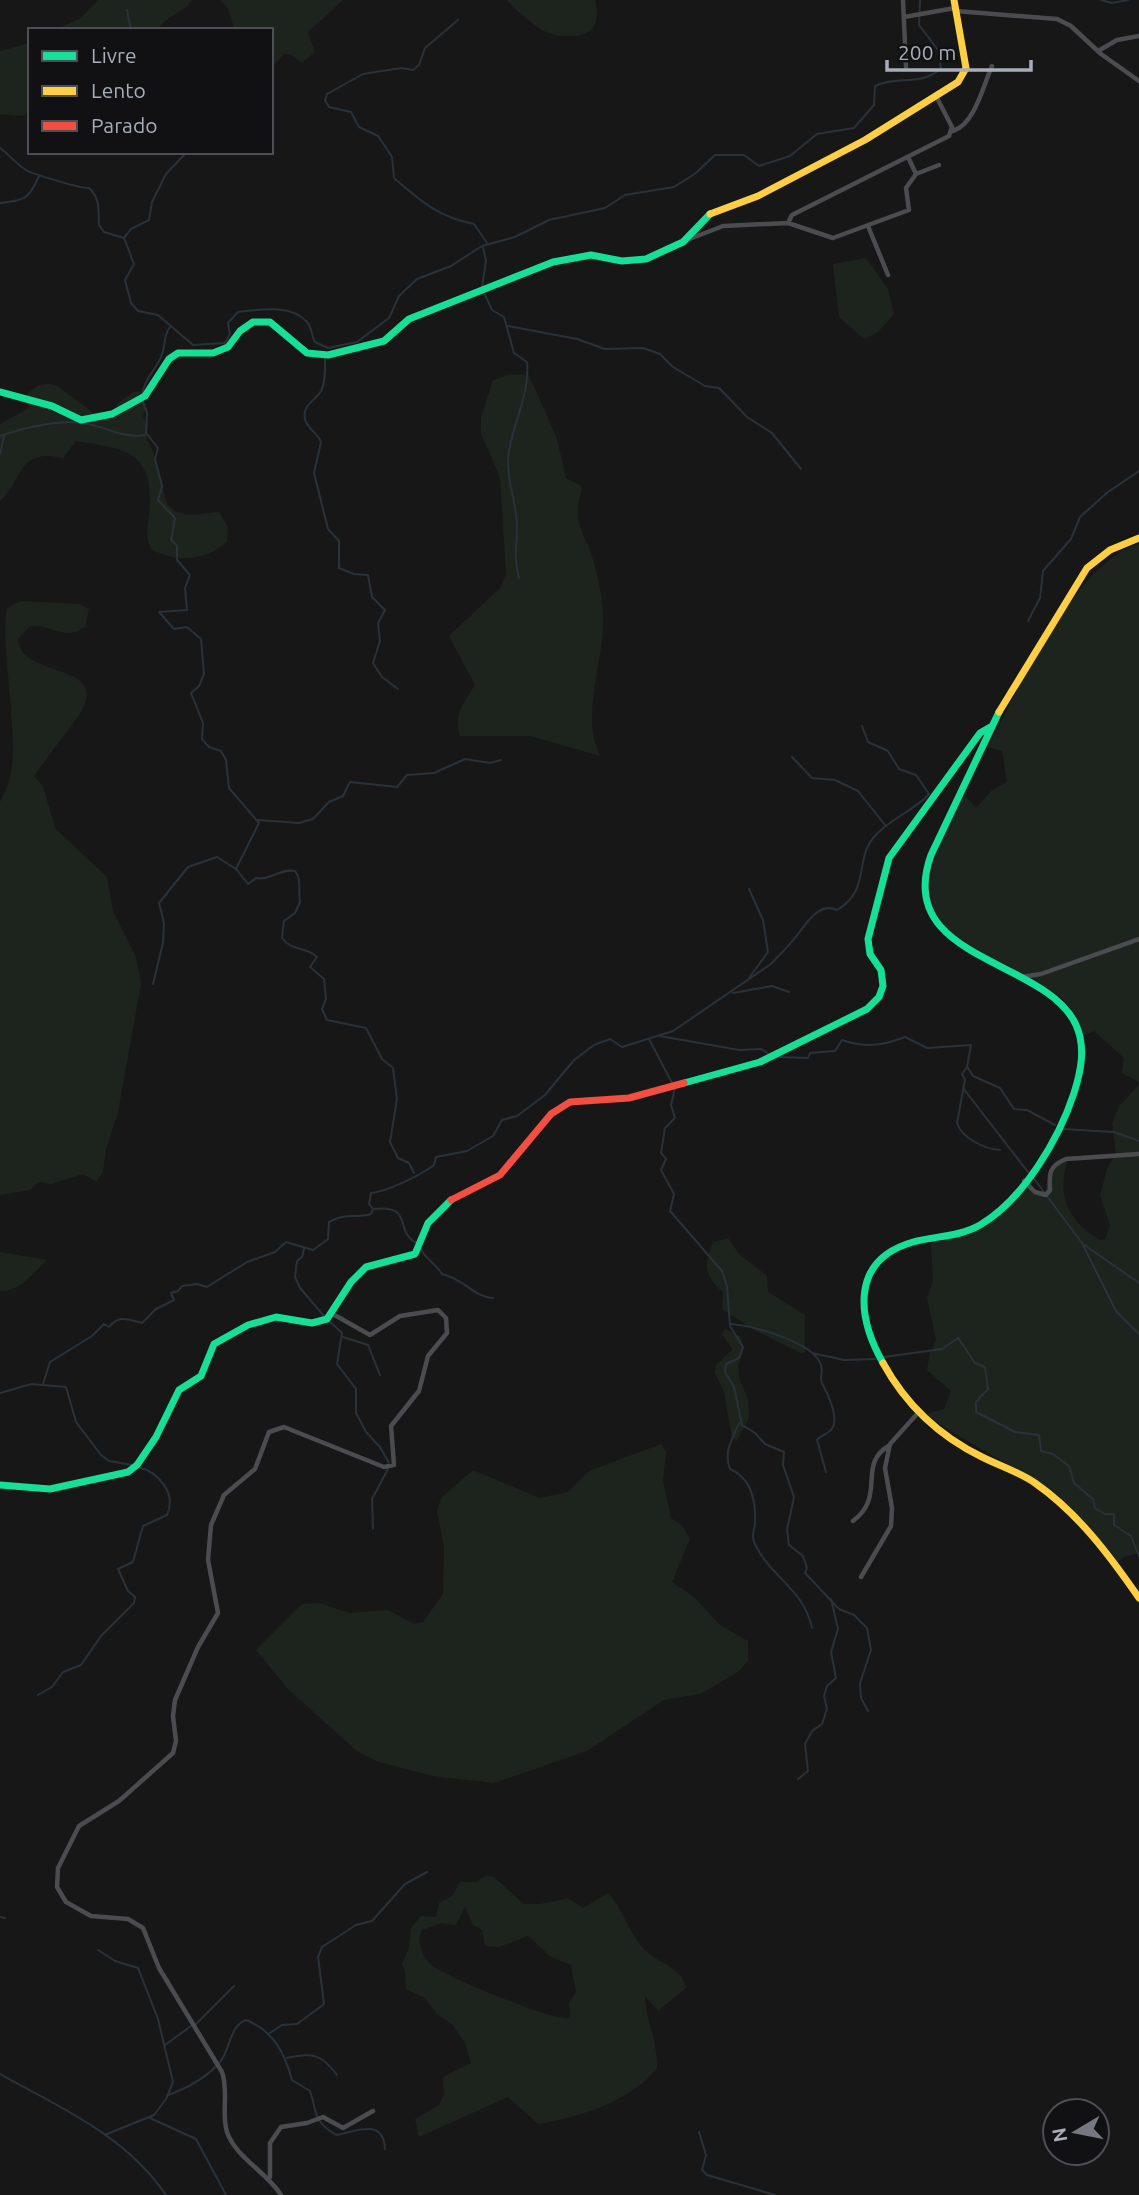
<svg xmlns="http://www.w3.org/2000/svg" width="1139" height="2195" font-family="Ubuntu,sans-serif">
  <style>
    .green { fill: #1d241e; fill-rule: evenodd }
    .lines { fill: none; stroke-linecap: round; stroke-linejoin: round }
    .stream { stroke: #2a3239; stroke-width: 2 }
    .street { stroke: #4b4c50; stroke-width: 4.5 }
    .fast { stroke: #16e098; stroke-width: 7 }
    .slow { stroke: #ffcf43; stroke-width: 7 }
    .jam { stroke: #f24e42; stroke-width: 7 }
  </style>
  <rect width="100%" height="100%" fill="#171717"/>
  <path class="green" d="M98,0H192C184,13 165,16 158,30H55L81,18Z
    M220,0H343L308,32L315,52L302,63L290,54H284L271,68V30H235L227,7Z
    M507,0H595C601,26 592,37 566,36C558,36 551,35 544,31C535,26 513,8 507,0Z
    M30,43V111L23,116L0,114V51Z
    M866,258L888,289L894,314L878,332L864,339L839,317L833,264Z
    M510,374L529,375L557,439L566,478L580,485L582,489C570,525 587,534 595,566C599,580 602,598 603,613C606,659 579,712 600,756L530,736H460C453,715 464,703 475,685L449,636L500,588L506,574L500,477L481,434V417L493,380Z
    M49,384L57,386L98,416L115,414L117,404L133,392L140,391L146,405L143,417L148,424L146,438L153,451L167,504C182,521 199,513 219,512L228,527L227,542C205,561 177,563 151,549C144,534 149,522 150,506C152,448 121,449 76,441L63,458C17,448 25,478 0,501V424L29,408L27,394L39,385Z
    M1139,544V1082L1122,1073L1124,1058L1094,1031L1082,1036C1079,1025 1076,1015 1069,1006C1028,958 918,961 932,873C936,846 952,818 963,793L976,808L991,791L1007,782L1002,751L988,747C1017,692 1076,561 1139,544Z
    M21,601L79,604L89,609L85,627C64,642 51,624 30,626L18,639C19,679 114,661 79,715L34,776L43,786L55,828L107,877L113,911L136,957L139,972L141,984L118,1112L106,1149L103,1172L96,1182L83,1174L51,1184L38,1182L30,1190L0,1195V802C6,790 11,779 12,766C17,728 0,636 7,609C10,606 17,603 21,601Z
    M1139,1085V1553L1124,1557L1116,1564C1102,1547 1090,1528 1074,1513C1032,1471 973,1449 925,1414L944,1409L951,1391L927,1370L930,1353L936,1340L927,1298L933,1281L931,1244L977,1230L1025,1185L1035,1193H1045L1049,1170L1068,1159C1056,1197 1068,1220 1100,1240L1105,1239L1110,1225L1100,1195L1107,1169L1116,1153L1112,1123L1120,1105Z
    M728,1238L739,1254L767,1276L768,1292L805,1315V1352L801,1353L756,1331L722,1309L723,1293C705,1274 703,1268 713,1242Z
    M0,1252L47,1260C35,1272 18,1293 0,1291Z
    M725,1329L740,1336L744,1349L738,1365L739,1378L748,1399L749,1418L737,1441L732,1438L724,1392L715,1373L716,1365L733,1349L722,1335Z
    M661,1444L666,1452L663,1480L671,1518L682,1525L690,1539L672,1582L694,1597L720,1625L748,1641V1661L738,1672L700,1694L664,1700L587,1751L493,1783L433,1776L379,1762L358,1752L288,1689L256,1650L302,1604L320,1603L350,1613L388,1610L414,1624L423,1622L443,1594L444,1547L437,1511L441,1498L473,1470L539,1498L568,1492L589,1471Z
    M486,1876L494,1877L524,1904H540L568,1898L583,1908L608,1893C624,1910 630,1937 647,1952C661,1964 682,1968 686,1988L658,2011L645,1996C646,2021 658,2043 657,2068C630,2102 579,2117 538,2124L508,2097L419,2137L415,2119L439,2105L444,2095L443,2077L471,2063L465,2043L453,2025L437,2014L425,1998L406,1989L405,1971L402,1964L409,1948L411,1928L421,1916L436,1917L439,1903L452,1896L460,1882H475ZM465,1907L473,1925L482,1930L485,1946L499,1947L528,1936L551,1957L571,1965L576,1992L569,2003L570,2018C554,2022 450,1978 434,1967C423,1959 415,1942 422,1930L441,1923L456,1925Z"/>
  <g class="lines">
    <path class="stream" d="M1101,0L1112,3L1128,0
      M127,10L131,30
      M458,20L425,48L419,65L413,70L401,68L363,74L327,94L325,100L329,107L351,112L359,127L378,136L392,157L394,178C421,201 438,217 474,224L487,243
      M0,148C9,154 16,164 26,170C32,174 83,189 89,188C101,199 98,211 99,225L104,232L124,238L134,264L125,280L131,303L138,311L158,315L193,345L225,343L230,334L228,323L238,312C258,310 291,303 307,322C312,327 311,335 315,342L328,348L357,342L389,318L399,296L417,279L451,266L482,246L515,237L549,220L605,208L625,195L674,187L696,173L715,155H744L759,166L790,156L817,134L854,128L874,105L875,86C897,75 922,87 941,68L938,50L919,25L920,0
      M0,203C26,200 29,199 39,176
      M124,238L131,229L149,220L152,202L166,174L187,152
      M482,287L486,261L483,247
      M485,295L492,310L504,317L514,353L527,362C530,393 514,421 509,451C505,478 516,499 517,525C517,546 513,554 519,578
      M508,326L577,339L605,349L643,348L660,354L673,367L705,386L719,388L747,417L772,433L801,469
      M325,357C325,368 326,381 321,391C315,401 302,405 305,419C307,429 318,433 321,442L314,473L328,529L339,541V568L354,574L368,575L372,597L385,610L378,623L380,641L373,663L382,677L398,689
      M142,394C146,375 157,370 162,354C166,344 163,336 170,327
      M142,399L147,413L146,433L158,448L155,459L162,486L158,500L175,518L171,540L177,546V560L190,575L185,588L187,610L159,612L174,629L187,627L201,639L204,674L199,686L191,693L203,723L202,739L209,747L221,751L226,760L229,788L259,823L236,869
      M0,436C24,428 56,420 82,423C104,425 120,439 146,435
      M0,454L4,436
      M1028,621L1040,598L1043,571L1071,539L1080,517L1108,492L1139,471
      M792,757L812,778L835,780L858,791L885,825
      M258,820L299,823L313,819L329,802L343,796L350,782L397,787L407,775L434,773L465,759L490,763L501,760
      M749,978L768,952L763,920L749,889
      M153,984L163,943L164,923L159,903L188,867L217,857L236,869L248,884L256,878C270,881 280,868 295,871C302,879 298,892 300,902L295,913L284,921L282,938C292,952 306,946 317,957L310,967L324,979L326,999L322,1009L327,1020L366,1028L382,1059L393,1068L397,1099L390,1142L398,1158L409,1163L414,1173
      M733,993L772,986L789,992
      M660,1036L739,1050L761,1049L769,1054
      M649,1039L672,1083
      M778,1057L808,1058L810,1053L835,1051L842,1040C865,1048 882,1046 905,1037L927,1048L971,1045L967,1067L962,1074L965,1080L957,1123C962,1138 984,1149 1000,1150
      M968,1068L973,1076L1000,1088L1014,1109L1027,1110L1055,1125
      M675,1088L671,1105L675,1118L665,1128L661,1153L666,1159L661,1170L674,1194L670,1211L722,1271L727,1286L730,1326L743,1347L739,1358L726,1364L725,1372L734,1387L742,1425L755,1433L765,1444L784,1452L783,1465L794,1497L787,1530L789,1545L803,1556L807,1568L805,1573L839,1609L854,1615L867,1628L871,1650L860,1683L861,1698L868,1711
      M963,1088L1028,1172
      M1063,1129L1114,1132L1139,1141
      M1032,1176L1082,1243L1116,1311L1139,1334
      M373,1209L369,1204L371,1193C386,1192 421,1175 434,1165L436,1157L467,1151L493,1136L502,1120L517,1116L545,1095L574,1060L594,1045L610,1039L622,1047L673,1031L771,964C779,955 787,948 794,939C805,926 818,901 837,910C871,890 854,860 874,837C889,819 914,811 929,794L916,775L899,769L888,751L868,742L862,726
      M1083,1244L1139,1283
      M420,1247C425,1260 435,1262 442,1274C465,1279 471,1296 493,1298
      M304,1249L302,1257L297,1261L295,1277L300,1288L324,1316
      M328,1320L342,1333L337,1364L356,1389V1413L366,1432L380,1447L389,1463
      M731,1324C753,1326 814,1342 821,1365C824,1373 818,1378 823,1385C828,1394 838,1416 833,1427C831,1433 821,1435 817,1440L826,1472
      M343,1337L368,1345L380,1375
      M812,1353L844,1360L875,1359
      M884,1357L942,1349L958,1338L975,1363L985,1367L988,1389L976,1402V1412L1015,1432L1039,1435L1041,1451L1053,1454L1069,1466L1074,1483L1093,1499L1095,1508L1105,1514H1114V1525L1131,1536L1139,1556
      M43,1384L50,1362L92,1336L104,1324L109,1327C119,1314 129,1320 142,1323L156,1309L174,1300L171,1293L178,1291L182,1286L197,1284L207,1287L247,1262L275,1252L286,1242L313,1250L328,1239L329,1222C348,1212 354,1219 371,1214L373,1209C415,1204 393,1232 417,1243
      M0,1393L31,1384L66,1387L76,1422L101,1455L109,1461L132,1465
      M739,1423C733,1438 723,1452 730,1469C751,1478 756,1501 755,1523C754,1531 751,1537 755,1544C771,1578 804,1589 812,1628
      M373,1529L372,1499L388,1469
      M38,1695L52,1687L63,1672L81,1665L101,1636L134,1603L135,1597L128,1591L118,1569L133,1562L143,1526L167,1515C177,1493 158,1472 138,1467
      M798,1779L808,1771L805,1744L812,1731L822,1724L827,1709L824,1696L827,1686L836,1678L831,1652L838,1629L831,1599
      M0,1917L5,1918
      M98,1950L115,1961L138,1968L158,2019L173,2082L166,2099L154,2115L107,2134
      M196,2024L234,1986
      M270,2033L282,2025L297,2024L324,2004L318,1957L322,1947L356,1925L372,1921L405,1884L427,1872
      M165,2045L191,2026
      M287,2058C311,2052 322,2054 337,2075
      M0,2074C61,2108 125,2135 166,2195
      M168,2095C188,2088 206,2078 220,2062C230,2050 230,2025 246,2020C274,2031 285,2054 292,2080L310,2091C318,2114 312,2120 336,2135C353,2133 383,2116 385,2149
      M150,2118L196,2139L226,2195
      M699,2132L706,2155L702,2170L707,2175L775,2195"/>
    <path class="street" d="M903,0L906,67
      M956,11L1057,19L1071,26L1101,54L1139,81
      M904,17L955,8
      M1098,51L1117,40L1139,36
      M953,131C975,124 983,86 992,66
      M916,174L939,165
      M788,223L792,215L949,136L952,127L936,96
      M868,226L888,275
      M687,240L723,226L788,223L833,238L909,210L906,188L916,174L908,157
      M1021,977L1041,974L1139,939
      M1024,1181L1035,1192L1046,1195L1050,1190C1049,1173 1049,1166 1066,1159L1139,1154
      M853,1521C887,1496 856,1464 890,1445
      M861,1577L891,1526L892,1508L885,1468L890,1444L917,1414
      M270,2177V2143L281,2127L307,2123L323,2117L343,2128L373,2111
      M281,2195C267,2172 236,2158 227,2132C221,2113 229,2092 222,2072L159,1968L143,1928L128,1919L91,1916L66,1902L57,1887L58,1868L79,1826L119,1801L173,1753L176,1741L173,1716L175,1700L198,1647L218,1613L208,1560L211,1525L224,1495L255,1469L269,1432L284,1427L384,1467L394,1465L391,1426L419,1391L428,1356L447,1333L446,1318L438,1310L400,1316L370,1335L331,1313"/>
    <path class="fast" d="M0,392L52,406L81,420L112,414L145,396L169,359L178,353H213L228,347L240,331L253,322H270L307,353L328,355L384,341L409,319L553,262L591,255L622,261L646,259L683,242L710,214
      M684,1083L760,1062L867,1009L879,997L883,986L881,970L870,954L868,939L889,858L980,733L992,726
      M883,1363C857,1317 850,1260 913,1242C935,1236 959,1237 980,1225C1023,1200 1059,1139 1074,1093C1081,1071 1086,1047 1076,1025C1046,958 893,961 931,855L999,712
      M0,1485L50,1489L128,1472L137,1465L156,1437L179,1390L201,1376L214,1344L248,1325L276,1317L312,1323L327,1319L351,1282L366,1267L415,1254L428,1223L451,1200"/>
    <path class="slow" d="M710,214L758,196L865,140L958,82L966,68L954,0
      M999,712L1087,568L1110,550L1139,538
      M883,1363C906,1405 939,1436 982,1457C1000,1466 1019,1472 1035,1483C1078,1513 1110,1556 1139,1598"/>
    <path class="jam" d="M451,1200L500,1175L551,1114L570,1102L629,1098L684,1083"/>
  </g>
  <rect x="28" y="28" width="245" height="126" fill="#111113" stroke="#4d4f55" stroke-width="2"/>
  <rect x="42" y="51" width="35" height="10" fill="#16e098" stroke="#4d4f55" stroke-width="2"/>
  <text x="91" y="63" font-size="21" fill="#a8adb8">Livre</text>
  <rect x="42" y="86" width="35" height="10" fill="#ffcf43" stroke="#4d4f55" stroke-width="2"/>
  <text x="91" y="98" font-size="21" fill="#a8adb8">Lento</text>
  <rect x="42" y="121" width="35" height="10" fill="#f24e42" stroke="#4d4f55" stroke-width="2"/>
  <text x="91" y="133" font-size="21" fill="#a8adb8">Parado</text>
  <g transform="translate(1076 2132) rotate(260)"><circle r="33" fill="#111113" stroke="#4d4f55" stroke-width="2"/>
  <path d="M0-5L12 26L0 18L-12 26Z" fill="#757880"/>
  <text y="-10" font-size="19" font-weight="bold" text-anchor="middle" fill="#a8adb8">N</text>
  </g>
  <path d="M887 60v10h144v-10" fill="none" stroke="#a8adb8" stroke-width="3.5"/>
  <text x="898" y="60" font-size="21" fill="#a8adb8" stroke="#111113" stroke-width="5" paint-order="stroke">200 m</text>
</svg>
